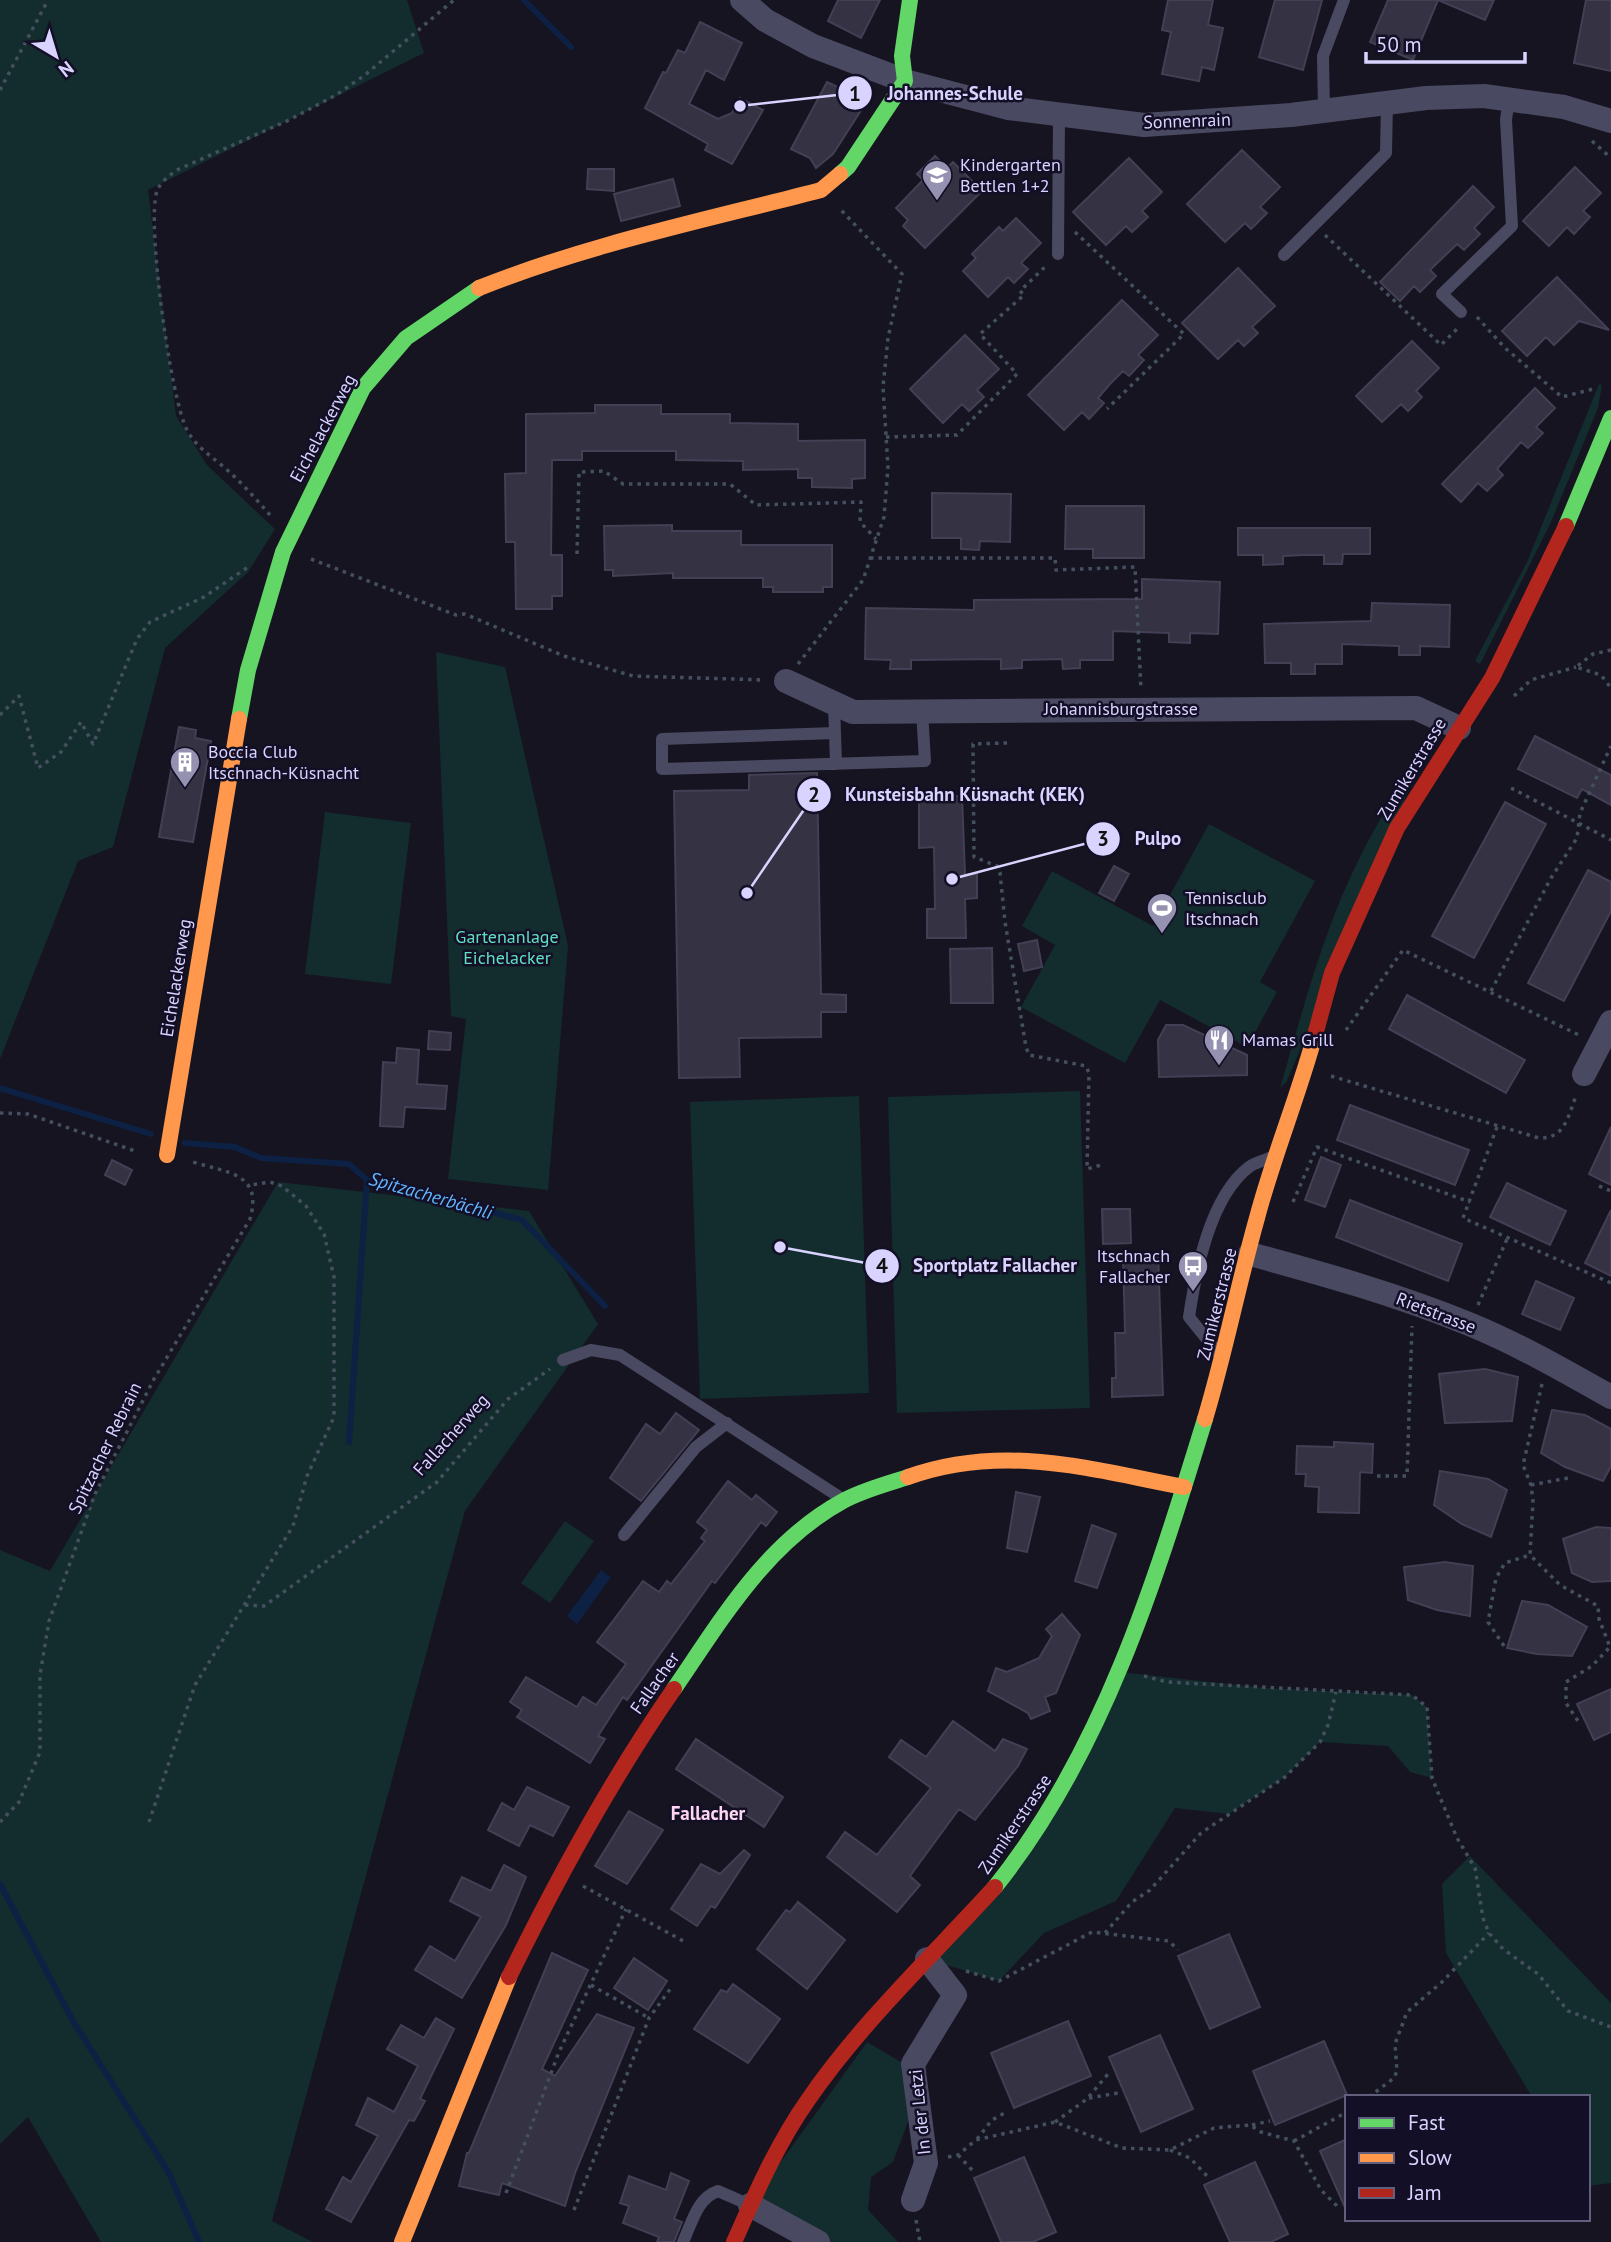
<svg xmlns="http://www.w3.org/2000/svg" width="1611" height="2242" font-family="'PT Sans',sans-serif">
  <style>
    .green { fill: #132c2d }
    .water { fill: #0d2144 }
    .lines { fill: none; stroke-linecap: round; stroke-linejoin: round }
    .stream { stroke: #0d2144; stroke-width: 6 }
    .building { fill: #343243; stroke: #433f54; stroke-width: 2 }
    .path { stroke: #44505f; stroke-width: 3.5; stroke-dasharray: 3.5 5; stroke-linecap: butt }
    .lane { stroke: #4a4962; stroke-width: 12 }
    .street { stroke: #4a4962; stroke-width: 24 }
    .fast { stroke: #63d668; stroke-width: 16 }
    .slow { stroke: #ff974d; stroke-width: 16 }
    .jam { stroke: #b3261e; stroke-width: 16 }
    .labels { text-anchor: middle; stroke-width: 5; stroke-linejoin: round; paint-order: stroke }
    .street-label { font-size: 18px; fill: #d9d4ff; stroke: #130f26 }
    .poi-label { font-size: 18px; fill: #d9d4ff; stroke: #130f26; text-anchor: start }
    .park-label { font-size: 18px; fill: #5fe0c0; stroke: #130f26 }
    .water-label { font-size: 19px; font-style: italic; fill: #62b6ff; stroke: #130f26 }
    .neighbourhood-label { font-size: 19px; font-weight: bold; fill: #ffd6f0; stroke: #130f26 }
    .leader { fill: none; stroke: #d9d4ff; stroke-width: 2.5 }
    .callout-dot { fill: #d9d4ff; stroke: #130f26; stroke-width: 2.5 }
    .mark-label { font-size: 21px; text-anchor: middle; font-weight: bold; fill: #111 }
    .callout-label { font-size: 19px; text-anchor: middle; font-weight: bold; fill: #d9d4ff; stroke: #130f26; stroke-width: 5; stroke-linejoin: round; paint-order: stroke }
  </style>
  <rect width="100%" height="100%" fill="#161421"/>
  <path class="green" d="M0,0H407L424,53L148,190L176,416L207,465L275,529L248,572L165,648L113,847L78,861L0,1059Z
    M1599,384L1602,385L1598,408L1551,522L1480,664L1475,661L1527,562Z
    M436,652L505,667L568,946L548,1190L448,1179L466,1019L451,1016Z
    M1427,741L1423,756L1287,1081L1280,1088C1303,1010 1323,930 1360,857C1380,817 1404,779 1427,741Z
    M325,812L411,823L391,984L305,974Z
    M1209,824L1315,881L1260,982L1277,992L1247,1047L1160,1000L1125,1063L1021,1007L1055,945L1022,926L1052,871L1153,926Z
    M1080,1091L1090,1408L897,1413L888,1097Z
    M859,1096L869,1393L700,1399L690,1102Z
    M278,1182L529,1211L598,1324L465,1511L272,2221L313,2242H101L28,2117L0,2144V1550L50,1571Z
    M565,1521L594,1541L550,1603L521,1583Z
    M1120,1672L1264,1688L1412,1695L1427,1707L1432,1778L1410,1772L1388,1746L1320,1742L1285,1777L1229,1814L1175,1808L1116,1901L1044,1933L999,1981L927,1959L997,1885Z
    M1470,1856L1611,2003V2183L1588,2186V2097H1532L1446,1953L1442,1884Z
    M867,2042L906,2065L912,2111L893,2162L871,2177L868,2210L898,2242H818L750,2205Z"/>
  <path class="water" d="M601,1570L611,1577L577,1624L567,1616Z"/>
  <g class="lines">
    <path class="stream" d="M524,0L571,47
      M0,1088L151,1134
      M185,1143L235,1147L261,1158L349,1164L367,1180L522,1220L605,1306
      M349,1442L367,1180
      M0,1884L73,2021L169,2173L199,2242"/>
  </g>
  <path class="building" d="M838,0H880L861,38L828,21Z
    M1168,0H1213L1208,25L1223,28L1214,70L1202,67L1199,81L1162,74L1171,32L1162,30Z
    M1275,0H1322L1303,70L1259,57Z
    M1388,0H1494L1485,20L1438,0L1413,60L1370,42Z
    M1586,0H1611V71L1574,63Z
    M700,22L742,43L724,80L706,70L689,104L718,119L732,113L740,98L763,110L732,164L705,150L708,144L645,108L663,72L666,73L678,50L685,53Z
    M827,82L867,101L833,154L816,168L810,158L791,149Z
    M1242,150L1280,187L1260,207L1267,213L1251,229L1245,223L1225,242L1187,204Z
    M935,156L947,168L953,162L982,191L925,248L903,226L908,220L896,208L923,180L917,174Z
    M1129,158L1162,192L1142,211L1148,217L1132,232L1126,226L1106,245L1073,212Z
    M1575,167L1601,193L1583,211L1590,217L1574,234L1567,227L1549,246L1523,221Z
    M588,169H614V191L587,189Z
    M673,179L680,206L621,221L614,194Z
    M1473,186L1494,207L1474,228L1480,234L1464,250L1457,244L1430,270L1436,276L1420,292L1414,286L1400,301L1380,282Z
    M1016,218L1041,243L1021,263L1028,269L1014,283L1008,277L988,297L963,271L976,258L972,254L999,227L1003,231Z
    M1238,268L1275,306L1252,327L1258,333L1244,346L1238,340L1218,359L1182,323Z
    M1557,277L1609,330L1579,321L1554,345L1546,337L1527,356L1502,331Z
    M1122,300L1158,335L1138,355L1144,360L1129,376L1123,371L1110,384L1098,398L1104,403L1089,419L1082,412L1064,430L1028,395Z
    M965,335L999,369L977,390L984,397L969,411L962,404L943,423L910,389Z
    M1412,341L1439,368L1416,391L1422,397L1408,411L1401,404L1382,422L1356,396Z
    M1535,388L1555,408L1536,427L1543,433L1528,448L1521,442L1497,469L1503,475L1487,491L1478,483L1461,502L1442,484Z
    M595,405H661V414H730V423L798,424V441L865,440V478L852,479V488L812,487V478H798V469L743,470V461L676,460V451H582V460H552L551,555H562V596H552V609H516L515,542H506L505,474L526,473V414L595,413Z
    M932,493L1011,494L1010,542L980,541L979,550L961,549V538H932Z
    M1066,506H1144V558H1093V549H1065Z
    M672,525V531H741V545H832V587H823V592H773V587H763V578H673V573L613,576V570H605L604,526Z
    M1238,528H1370V554H1343L1342,564H1324V555H1303L1283,556V564L1263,565V555H1238Z
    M1142,579L1220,582L1218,634L1190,633V643L1169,642V633L1113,631V660H1080V668L1063,669L1062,659L1022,660V668L1001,669V659L911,660V669H890L891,660L865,659L866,608L974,610V600L1142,599Z
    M1372,603L1450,605L1449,647L1420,646V655H1399V646L1342,644V664H1315V674H1291V663H1265L1264,624L1371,621Z
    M179,727L196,730L195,738L211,741L193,842L159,837Z
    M1535,736L1611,775V805L1582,789L1577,798L1518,769Z
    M817,773L821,994L846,995V1012H821V1037L739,1038L740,1077L679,1078L674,791L749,790V775Z
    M962,796L965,875L977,874V898L965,899L966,938H927V909H935L934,847L919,848V797Z
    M1505,802L1546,824L1474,958L1432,936Z
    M1114,866L1129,874L1114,901L1099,893Z
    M1588,870L1611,882V911L1564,1001L1528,983Z
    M1037,940L1042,967L1024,971L1018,944Z
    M992,948L993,1003H951L950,949Z
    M1407,995L1525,1060L1506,1093L1389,1029Z
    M1166,1025H1183L1247,1055V1075L1159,1077L1158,1040Z
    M429,1031L451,1033L450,1050L428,1049Z
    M397,1048L419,1050L417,1084L447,1086L445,1109L405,1107L403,1127L380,1126L383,1062L396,1063Z
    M1350,1105L1469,1150L1455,1185L1337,1140Z
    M1611,1127V1185L1589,1174Z
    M1321,1157L1341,1165L1325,1207L1305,1200Z
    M112,1160L132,1170L125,1185L105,1175Z
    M1507,1183L1566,1211L1550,1245L1490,1217Z
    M1350,1200L1462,1244L1448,1281L1336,1237Z
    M1102,1209H1130L1131,1243L1103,1244Z
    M1611,1210V1276L1585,1263Z
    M1158,1254L1163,1395L1112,1397V1378H1116L1115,1333H1125L1123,1255Z
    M1536,1281L1574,1298L1560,1330L1522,1314Z
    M1485,1369L1518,1377L1512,1421L1445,1423L1439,1374Z
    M1552,1410L1585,1415L1611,1429V1466L1603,1481L1565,1467L1541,1453Z
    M676,1413L699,1430L641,1501L610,1478L646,1424L660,1434Z
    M1334,1442L1373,1444L1372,1473L1360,1472L1359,1513L1318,1512L1319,1487L1305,1486L1306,1474H1296L1297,1446L1334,1447Z
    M1440,1471L1488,1479L1507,1490L1491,1537L1462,1524L1434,1505Z
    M728,1481L752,1500L756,1495L777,1512L766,1526L761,1522L715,1583L712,1581L627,1700L623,1697L598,1736L605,1739L590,1763L517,1717L522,1710L510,1702L526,1677L577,1707L583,1697L596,1705L626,1664L597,1642L643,1581L659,1592L667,1581L671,1584L705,1541L701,1538L707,1530L697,1522Z
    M1016,1492L1040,1497L1027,1552L1007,1548Z
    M1092,1525L1116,1534L1097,1588L1075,1581Z
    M1596,1527L1611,1528V1581L1592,1582L1572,1573L1563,1539Z
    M1445,1562L1473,1566L1470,1616L1437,1610L1408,1600L1404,1567Z
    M1522,1601L1548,1605L1587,1627L1572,1656L1537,1654L1507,1648Z
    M1062,1614L1080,1635L1056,1693L1045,1697L1050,1711L1031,1719L1028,1713L988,1691L996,1668L1007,1672L1039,1658L1052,1636L1046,1629Z
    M1611,1689V1732L1594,1740L1577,1704Z
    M953,1721L995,1751L1003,1739L1027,1749L1018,1766L975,1820L959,1809L910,1876L920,1885L897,1912L827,1857L845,1832L877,1855L931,1788L889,1757L901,1740L926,1757Z
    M696,1739L783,1797L764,1827L676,1769Z
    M527,1787L569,1807L553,1836L530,1825L519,1846L488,1830L502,1803L514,1810Z
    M629,1811L663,1830L627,1884L595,1866Z
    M744,1850L750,1855L715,1908L711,1906L697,1926L671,1909L701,1864L720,1874Z
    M504,1865L526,1877L506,1925L462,1998L415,1970L430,1946L455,1961L481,1917L450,1901L462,1877L491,1891Z
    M798,1902L845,1940L807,1989L757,1949L786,1910L790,1912Z
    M1229,1934L1260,2007L1210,2029L1178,1956Z
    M552,1953L588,1970L542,2069L555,2076L597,2014L634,2028L575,2173L565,2206L502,2183L499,2195L459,2186L467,2153H469Z
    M634,1958L667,1981L648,2010L614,1988Z
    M733,1984L780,2019L748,2063L694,2029L721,1990L727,1992Z
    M436,2018L454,2029L420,2099L425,2101L414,2121L409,2120L351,2222L326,2209L343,2177L351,2182L378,2136L356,2125L368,2098L394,2112L418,2066L387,2049L401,2025L424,2038Z
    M1068,2021L1091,2076L1014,2108L991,2053Z
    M1160,2035L1193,2109L1141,2132L1109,2057Z
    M1324,2041L1347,2095L1275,2125L1253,2071Z
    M1347,2139V2212L1320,2151Z
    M1024,2157L1056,2232L1033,2242H1001L974,2178Z
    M1255,2162L1288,2234L1271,2242H1230L1204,2185Z
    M671,2173L689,2181L674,2219L682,2222L674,2242H657L659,2237L623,2223L629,2206L620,2203L629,2176L666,2190Z"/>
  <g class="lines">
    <path class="path" d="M0,90L48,0
      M1592,141L1611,158
      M1075,232L1184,334L1107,409
      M1325,235L1441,345L1458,328
      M1477,317L1505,348L1562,397L1593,389
      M886,437L957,435L1017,374L980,334L1024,295L1020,291L1048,264
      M270,515C256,499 241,482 225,468C211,456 196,447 187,430C171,401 146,222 157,191C161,181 170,175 179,169L289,120L336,95L365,75L454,0
      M577,554L579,472L604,471L623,484H730L756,505L861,502L860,522L876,539
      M870,558H1055L1056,570L1135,567L1141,690
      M311,559L456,615L465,614L564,656L633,676L764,680
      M1611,650L1593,654L1576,667L1601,675L1611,688
      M798,664L863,580L884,517L888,467L883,387L888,338L902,274L840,209
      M1514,696L1531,680L1576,667
      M0,715L19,696L38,768L61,752L81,722L93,744L137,639L150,622L204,597L248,567
      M1007,743L973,744L974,857L997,866L1000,873L1005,922L1026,1047L1029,1055L1086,1066L1089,1073L1087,1169L1101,1165
      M1511,788L1611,840
      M1491,991L1551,878L1577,838L1580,813L1611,746
      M1346,1030L1403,950L1579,1035
      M1331,1076L1539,1138C1565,1139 1568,1116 1576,1096
      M0,1113L28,1114L138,1152
      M1497,1127L1463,1218L1611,1283
      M1599,1186L1611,1191
      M1293,1202L1317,1147L1470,1202
      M1478,1305L1507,1239
      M1542,1384L1523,1465L1531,1485L1533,1501L1530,1555L1560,1585L1598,1606L1599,1619L1610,1647L1592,1666L1566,1682V1703L1580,1724
      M1377,1476H1407L1412,1326
      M1531,1485L1568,1478
      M245,1605L264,1606L437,1482L508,1399L550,1369
      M1504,1646L1488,1622L1496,1578L1505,1563L1530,1555
      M1144,1676L1167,1682L1412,1695L1427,1707L1432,1778L1457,1838L1475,1868L1483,1918L1489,1933L1503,1949L1538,1974L1568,2011L1611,2027
      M0,1822L19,1802L40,1752V1675L49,1621L95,1494L154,1379L250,1219C263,1173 228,1173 193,1162
      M149,1822L195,1685L293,1526L307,1476L334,1417V1277L324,1234L306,1206L282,1186L270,1182L251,1185
      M583,1886L685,1942
      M1105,1933L1132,1902L1150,1890L1201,1833L1285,1777L1320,1742L1328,1725L1336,1692
      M966,1971L999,1981L1092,1932L1169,1941L1178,1950
      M591,1985L649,2018
      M1369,2097L1394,2078L1397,2071L1395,2044L1407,2012L1442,1982L1489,1933
      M1089,2098L1118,2093
      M1055,2122L1087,2099L1108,2074
      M1252,2125L1270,2121
      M977,2139L992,2120L1008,2111
      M1294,2141L1347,2112
      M1170,2150L1190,2158L1208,2177
      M958,2155L974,2172
      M948,2157L958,2155L976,2140L1055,2122L1122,2148L1170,2150L1214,2128L1250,2125L1261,2132L1294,2141L1321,2190L1338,2207
      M506,2193L559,2052L626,1909
      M574,2210L649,2018L671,1988
      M916,2220L920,2242"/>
    <path class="lane" d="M1324,111L1323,56L1344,0
      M1058,254L1059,114
      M1284,255L1386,153L1387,103
      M1461,312L1442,294L1512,226L1506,120L1509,98
      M834,703L836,764
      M835,733L662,739V769L925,761L922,711
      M1218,1353L1189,1317C1196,1270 1210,1197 1249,1167C1254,1163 1263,1161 1269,1158
      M563,1360L591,1350L620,1355L841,1498
      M624,1535L696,1447L727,1423
      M683,2242C692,2223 697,2198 718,2191L750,2205"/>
    <path class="street" d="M742,0L765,20L813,46L905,81L1008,108L1144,125L1291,115L1426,98L1484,96L1564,107L1611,121
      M786,681L853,712L1416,708L1459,728
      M1584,1074L1611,1022
      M1250,1254C1324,1274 1398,1295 1469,1324C1518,1344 1565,1371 1611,1397
      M913,2200L926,2163L913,2064L955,1995L927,1959
      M750,2205L818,2242"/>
    <path class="fast" d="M840,174L848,167L905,81L902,56L910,0
      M1566,526L1611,418
      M239,719L248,670L283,552L363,388L406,338L479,288
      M674,1689C722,1619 766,1543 843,1501C863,1490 887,1484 908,1477
      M995,1887C1103,1752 1155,1582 1205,1419"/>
    <path class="slow" d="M479,288C589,244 706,220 821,190L840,174
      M167,1155L239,719
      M1205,1419C1225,1353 1238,1285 1257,1218C1273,1157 1298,1097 1315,1035
      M908,1477C1003,1443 1089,1469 1184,1487
      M402,2242L509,1977"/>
    <path class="jam" d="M1315,1035L1332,973L1397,828L1492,678L1566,526
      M509,1977C558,1877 610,1781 674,1689
      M734,2242C756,2193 777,2144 808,2100C860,2024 933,1955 995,1887"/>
  </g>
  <defs>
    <g id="school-pin" transform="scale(1.575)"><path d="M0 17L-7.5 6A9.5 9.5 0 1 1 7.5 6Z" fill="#9591b1" stroke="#130f26"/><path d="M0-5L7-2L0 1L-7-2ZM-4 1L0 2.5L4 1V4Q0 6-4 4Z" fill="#fff"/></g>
    <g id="building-pin" transform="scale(1.575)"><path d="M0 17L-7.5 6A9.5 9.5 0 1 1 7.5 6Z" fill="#9591b1" stroke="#130f26"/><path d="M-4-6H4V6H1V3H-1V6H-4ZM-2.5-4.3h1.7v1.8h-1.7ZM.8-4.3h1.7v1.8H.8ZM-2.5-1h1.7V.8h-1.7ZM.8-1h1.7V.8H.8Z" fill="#fff"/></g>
    <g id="stadium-pin" transform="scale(1.575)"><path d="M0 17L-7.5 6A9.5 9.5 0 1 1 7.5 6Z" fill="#9591b1" stroke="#130f26"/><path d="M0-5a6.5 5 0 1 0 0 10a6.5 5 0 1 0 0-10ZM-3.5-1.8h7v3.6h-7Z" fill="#fff"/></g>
    <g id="restaurant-pin" transform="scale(1.575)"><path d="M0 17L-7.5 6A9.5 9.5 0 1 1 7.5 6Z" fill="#9591b1" stroke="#130f26"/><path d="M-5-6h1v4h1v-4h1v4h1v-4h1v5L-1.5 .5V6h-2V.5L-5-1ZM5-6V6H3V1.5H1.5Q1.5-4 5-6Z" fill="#fff"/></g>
    <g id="bus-pin" transform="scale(1.575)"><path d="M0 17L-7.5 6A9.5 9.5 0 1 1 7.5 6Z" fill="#9591b1" stroke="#130f26"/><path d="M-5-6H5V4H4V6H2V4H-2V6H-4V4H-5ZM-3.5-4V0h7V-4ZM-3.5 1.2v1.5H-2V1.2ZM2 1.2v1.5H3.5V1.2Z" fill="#fff"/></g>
  </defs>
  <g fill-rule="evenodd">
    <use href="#school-pin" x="937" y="175"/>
    <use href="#building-pin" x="185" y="762"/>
    <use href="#stadium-pin" x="1162" y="908"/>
    <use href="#restaurant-pin" x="1219" y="1040"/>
    <use href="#bus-pin" x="1193" y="1266"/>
  </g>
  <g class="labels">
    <g class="street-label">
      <text transform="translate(1187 121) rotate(-2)" y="6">Sonnenrain</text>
      <text transform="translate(323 428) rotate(-62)" y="6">Eichelackerweg</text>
      <text x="1121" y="715">Johannisburgstrasse</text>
      <text transform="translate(1412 769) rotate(-59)" y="6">Zumikerstrasse</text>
      <text transform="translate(176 978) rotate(-81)" y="6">Eichelackerweg</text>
      <text transform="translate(1217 1304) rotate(-76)" y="6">Zumikerstrasse</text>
      <text transform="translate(1436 1313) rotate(21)" y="6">Rietstrasse</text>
      <text transform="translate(451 1435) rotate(-48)" y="6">Fallacherweg</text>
      <text transform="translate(105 1448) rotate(-64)" y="6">Spitzacher Rebrain</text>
      <text transform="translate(655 1683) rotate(-55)" y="6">Fallacher</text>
      <text transform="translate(1015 1824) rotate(-56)" y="6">Zumikerstrasse</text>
      <text transform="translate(920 2112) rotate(-96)" y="6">In der Letzi</text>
    </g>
    <g class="poi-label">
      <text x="960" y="171">Kindergarten<tspan x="960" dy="21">Bettlen 1+2</tspan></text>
      <text x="208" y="758">Boccia Club<tspan x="208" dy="21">Itschnach-Küsnacht</tspan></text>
      <text x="1185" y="904">Tennisclub<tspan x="1185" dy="21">Itschnach</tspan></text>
      <text x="1242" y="1046">Mamas Grill</text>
      <text x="1170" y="1262" text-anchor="end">Itschnach<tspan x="1170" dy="21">Fallacher</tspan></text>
    </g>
    <g class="park-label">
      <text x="507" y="943">Gartenanlage<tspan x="507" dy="21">Eichelacker</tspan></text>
    </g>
    <g class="water-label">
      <text transform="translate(431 1195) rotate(16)" y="7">Spitzacherbächli</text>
    </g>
    <g class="neighbourhood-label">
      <text x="708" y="1820">Fallacher</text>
    </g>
  </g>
  <path class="leader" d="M740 106L855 93M747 893L814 795M952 879L1103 839M780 1247L882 1266"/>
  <g class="callout-dot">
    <circle cx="740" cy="106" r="7"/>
    <circle cx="747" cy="893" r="7"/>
    <circle cx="952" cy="879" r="7"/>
    <circle cx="780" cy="1247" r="7"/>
    <circle cx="855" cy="93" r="18"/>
    <circle cx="814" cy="795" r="18"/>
    <circle cx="1103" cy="839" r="18"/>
    <circle cx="882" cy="1266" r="18"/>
  </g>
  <g class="mark-label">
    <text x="855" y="101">1</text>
    <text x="814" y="802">2</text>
    <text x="1103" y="846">3</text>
    <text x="882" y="1273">4</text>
  </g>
  <g class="callout-label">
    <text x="955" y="100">Johannes-Schule</text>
    <text x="965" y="801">Kunsteisbahn Küsnacht (KEK)</text>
    <text x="1158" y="845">Pulpo</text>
    <text x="995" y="1272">Sportplatz Fallacher</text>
  </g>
  <rect x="1345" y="2095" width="245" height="126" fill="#130f26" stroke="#625e7d" stroke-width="2"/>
  <rect x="1359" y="2118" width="35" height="10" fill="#63d668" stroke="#625e7d" stroke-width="2"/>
  <text x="1408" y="2130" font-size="21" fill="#d9d4ff">Fast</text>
  <rect x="1359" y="2153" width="35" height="10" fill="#ff974d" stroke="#625e7d" stroke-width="2"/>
  <text x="1408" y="2165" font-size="21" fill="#d9d4ff">Slow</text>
  <rect x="1359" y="2188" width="35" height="10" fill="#b3261e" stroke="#625e7d" stroke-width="2"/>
  <text x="1408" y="2200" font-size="21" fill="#d9d4ff">Jam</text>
  <g transform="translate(56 56) rotate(142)" stroke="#130f26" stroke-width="5" paint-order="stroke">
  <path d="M0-5L12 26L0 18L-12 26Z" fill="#d9d4ff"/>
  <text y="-10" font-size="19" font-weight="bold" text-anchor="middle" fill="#d9d4ff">N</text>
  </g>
  <path d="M1366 52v10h159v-10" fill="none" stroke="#d9d4ff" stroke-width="3.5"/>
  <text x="1376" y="52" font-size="21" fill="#d9d4ff" stroke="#130f26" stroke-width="5" paint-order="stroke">50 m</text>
</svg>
